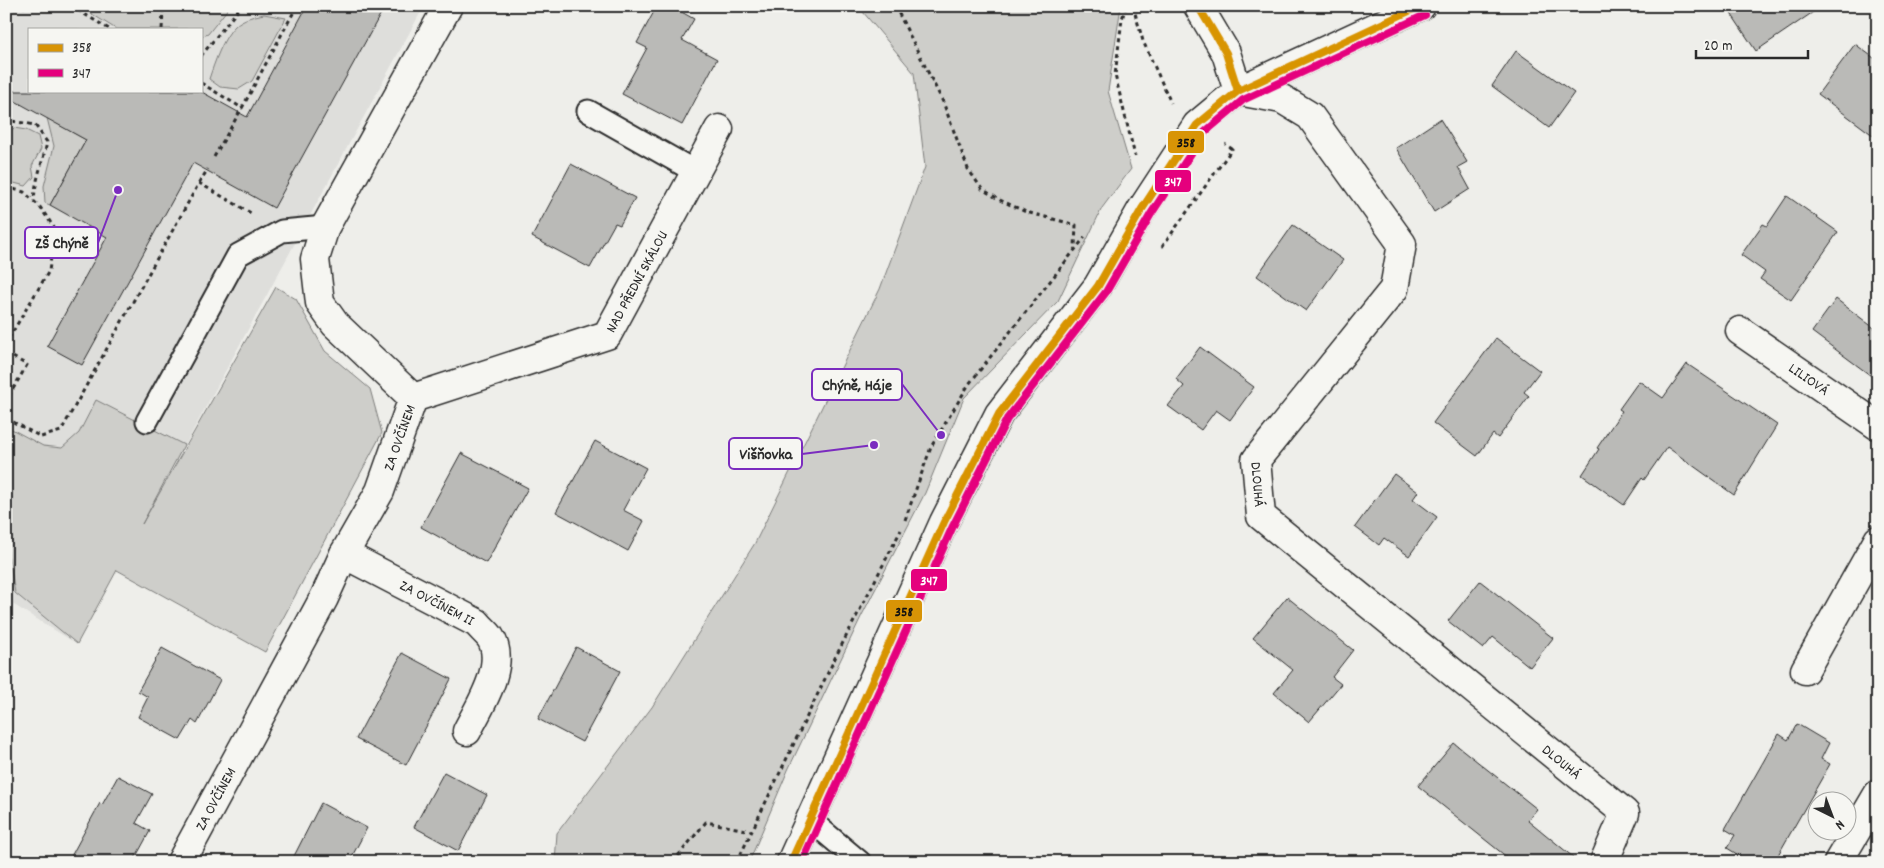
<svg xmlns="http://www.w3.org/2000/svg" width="1884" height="868" font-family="Dekko,sans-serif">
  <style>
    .built { fill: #dededb; fill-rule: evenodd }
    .green { fill: #cececa; stroke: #7c7c7a }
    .building { fill: #babab7; stroke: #2b2b2b }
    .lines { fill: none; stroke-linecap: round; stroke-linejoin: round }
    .service-casing { stroke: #2b2b2b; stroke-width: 25 }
    .minor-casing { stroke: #2b2b2b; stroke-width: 31 }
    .path { stroke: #2b2b2b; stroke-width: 3; stroke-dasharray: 4 4; stroke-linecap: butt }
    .service { stroke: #f6f6f2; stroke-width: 21 }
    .minor { stroke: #f6f6f2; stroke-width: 28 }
    .bus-1-casing { stroke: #f6f6f2; stroke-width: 11 }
    .bus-2-casing { stroke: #f6f6f2; stroke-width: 11 }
    .bus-1 { stroke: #d89406; stroke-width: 8 }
    .bus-2 { stroke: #e5007d; stroke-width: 8 }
    .labels { text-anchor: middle; stroke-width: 4.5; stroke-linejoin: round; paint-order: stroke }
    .street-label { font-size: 15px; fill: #2b2b2b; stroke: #f6f6f2 }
    .leader { fill: none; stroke: #7b2cbf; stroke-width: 2 }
    .callout-dot { fill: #7b2cbf; stroke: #f6f6f2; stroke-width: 2 }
    .callout { fill: #f6f6f2; stroke: #7b2cbf; stroke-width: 2 }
    .callout-label { font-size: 16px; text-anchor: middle; font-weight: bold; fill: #2b2b2b }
    .line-badge { stroke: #f6f6f2; stroke-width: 2 }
    .badge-label { font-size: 14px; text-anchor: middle; font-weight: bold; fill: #fff }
    .pale-badge-label { font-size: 14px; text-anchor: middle; font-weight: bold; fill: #111 }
  </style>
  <rect width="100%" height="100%" fill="#eeeeea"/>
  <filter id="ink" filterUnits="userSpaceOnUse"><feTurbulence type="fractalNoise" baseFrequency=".02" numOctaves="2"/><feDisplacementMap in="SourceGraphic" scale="10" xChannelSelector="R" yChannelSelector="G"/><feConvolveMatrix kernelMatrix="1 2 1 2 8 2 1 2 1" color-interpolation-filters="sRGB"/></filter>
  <g filter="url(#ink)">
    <path class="built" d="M6,6H424L77,644L6,600ZM29,29H201V91H29Z"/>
    <path class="green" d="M79,6H230L208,34L201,37V29H116Z
      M858,6H1121L1108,91L1131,169L1102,208L1058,301L964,398L925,493L861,617L788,770L749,862H555L557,833L652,707L755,543L880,289L925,167L914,73Z
      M264,14L286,18L252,81L239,89L220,87L209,79C214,64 223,37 235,26C243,18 255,16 264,14Z
      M47,118L86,140L50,205L45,203L44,186L54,146Z
      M14,128L26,130L38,136L41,149L32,166L34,177L26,186L6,181V135Z
      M276,287L296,299L325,351L370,389L382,433L265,652L117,570L77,644L15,593L6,541V426L43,446L62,448L79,433L96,400L184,445L142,524Z"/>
    <path class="building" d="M307,6H385L274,208L193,163L82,365L47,346L107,237L50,205L86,140L6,96V91H200L247,117Z
      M657,6H671L694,19L682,40L717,59L682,125L622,94L647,48L637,43Z
      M1726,6H1822L1756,51Z
      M1855,44L1878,61V139L1818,94Z
      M1516,51L1574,93L1549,128L1492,86Z
      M1440,119L1467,162L1458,167L1470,189L1434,212L1396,148Z
      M571,164L635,198L620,225L615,223L590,268L532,237Z
      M1787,196L1838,232L1791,300L1760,279L1765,272L1741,255L1763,224L1767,226Z
      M1293,225L1343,260L1306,311L1257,276Z
      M1836,299L1878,331V381L1812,332Z
      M1496,338L1540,371L1524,392L1529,396L1498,438L1493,434L1477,456L1433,423Z
      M1200,347L1254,387L1230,420L1216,410L1201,430L1168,406L1184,386L1176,379Z
      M1687,364L1777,425L1734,495L1667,447L1644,480L1642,478L1624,505L1582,475L1599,449L1597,448L1622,411L1619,409L1639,381L1663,398Z
      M595,441L646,468L623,510L644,521L628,551L556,512Z
      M461,453L528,488L486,563L421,527Z
      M1394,474L1418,492L1413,499L1437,517L1409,556L1384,538L1379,545L1355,527Z
      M1480,581L1553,638L1530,667L1493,637L1483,649L1448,621Z
      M1287,597L1353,650L1332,677L1341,684L1309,722L1274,693L1293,670L1253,638Z
      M576,647L620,671L582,742L538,719Z
      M162,648L220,680L197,724L192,720L180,740L138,717L148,697L138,691Z
      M402,653L451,679L406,765L356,739Z
      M1797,724L1829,743L1821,759L1830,764L1774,862H1750L1727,848L1735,835L1725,829L1779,734L1788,740Z
      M1454,743L1537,809L1528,820L1579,862H1513L1418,786Z
      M444,772L487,795L458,851L414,827Z
      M118,776L152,794L136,823L150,831L133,862H68L100,803L102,805Z
      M321,803L367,828L349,862H291Z"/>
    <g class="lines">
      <g class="service-casing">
        <path id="service" d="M588,111L696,172
          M147,421L238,255L282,231L325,227
          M810,820L860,862"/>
      </g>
      <g class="minor-casing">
        <g id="minor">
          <path d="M1198,6L1226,53L1238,91"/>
          <path id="s1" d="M1238,91L1282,99L1310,116L1402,244L1394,289L1256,460L1261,516L1625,813L1604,862"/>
          <path id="s2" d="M1740,331L1878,426"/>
          <path id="s3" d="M413,398L607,335L719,129"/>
          <path id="s4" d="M344,554L477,623C481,628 486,632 490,637C508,664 479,707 467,731"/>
          <path d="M1805,670L1878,540"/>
          <path id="s5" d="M181,862L324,598L344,554L380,491L413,398L335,324L320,303L315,259L325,227L448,6"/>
          <path d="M791,862L944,522L999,414L1098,286L1142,209L1197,125L1238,91L1421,6"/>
          <path d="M1838,862L1878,794"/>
        </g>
      </g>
      <path class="path" d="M71,6L109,29
        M895,6L943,102L968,169L982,189L1000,200L1026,212L1076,225L1075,247
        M1126,6L1122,19L1115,75L1135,156
        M1133,6L1143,41L1171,103
        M23,8L24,6
        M162,29L163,12L165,6
        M201,56L241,6
        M201,83L242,108L297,6
        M6,126L12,121L35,125L47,142C43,162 35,180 34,201
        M214,157L242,108
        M199,183L208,169
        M6,187L24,192L40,207L55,229L49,271L6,343
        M1162,247L1232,149L1225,144
        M6,353L27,365L6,401
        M6,418L41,437L61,431L199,183L251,213
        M905,520L931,447L969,384L1085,237
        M673,862L706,822L752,831
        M737,862L835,658L901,530"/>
      <use href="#service" class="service"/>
      <use href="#minor" class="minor"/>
      <g class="bus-1-casing">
        <path id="bus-1" d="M1198,6L1226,53L1238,91
          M791,862L944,522L999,414L1098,286L1142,209L1197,125L1238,91L1420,6"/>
      </g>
      <g class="bus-2-casing">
        <path id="bus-2" d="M802,862L953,526L1007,419L1106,292L1151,214L1205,132L1243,100L1425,15"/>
      </g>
      <use href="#bus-1" class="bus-1"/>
      <use href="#bus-2" class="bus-2"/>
    </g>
  </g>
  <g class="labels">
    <g class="street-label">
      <text dy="5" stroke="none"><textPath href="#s3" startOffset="265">NAD PŘEDNÍ SKÁLOU</textPath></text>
      <text dy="5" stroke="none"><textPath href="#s2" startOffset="84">LILIOVÁ</textPath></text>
      <text dy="5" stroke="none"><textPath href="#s5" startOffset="478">ZA OVČÍNEM</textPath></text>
      <text dy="5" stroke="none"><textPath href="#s1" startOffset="525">DLOUHÁ</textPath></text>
      <text dy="5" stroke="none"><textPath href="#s4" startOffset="105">ZA OVČÍNEM II</textPath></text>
      <text dy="5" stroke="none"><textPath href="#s1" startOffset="945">DLOUHÁ</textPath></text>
      <text dy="5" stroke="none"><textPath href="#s5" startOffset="72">ZA OVČÍNEM</textPath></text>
    </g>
  </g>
  <path class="leader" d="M118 190L98 243M941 435L902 384M874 445L802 454"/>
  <g class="callout-dot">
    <circle cx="118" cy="190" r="5"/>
    <circle cx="941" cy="435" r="5"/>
    <circle cx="874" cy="445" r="5"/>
  </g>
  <g class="callout">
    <rect x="25" y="227" width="73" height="31" rx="5"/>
    <rect x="812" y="369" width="90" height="31" rx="5"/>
    <rect x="729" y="438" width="73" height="31" rx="5"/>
  </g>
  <g class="callout-label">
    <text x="62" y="248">ZŠ Chýně</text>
    <text x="857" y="390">Chýně, Háje</text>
    <text x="766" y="459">Višňovka</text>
  </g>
  <g class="line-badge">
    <rect x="1167" y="130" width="38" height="24" rx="5" fill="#d89406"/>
    <rect x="1154" y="169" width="38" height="24" rx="5" fill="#e5007d"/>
    <rect x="910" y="568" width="38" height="24" rx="5" fill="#e5007d"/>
    <rect x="885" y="599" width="38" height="24" rx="5" fill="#d89406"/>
  </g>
  <g class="badge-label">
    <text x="1173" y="186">347</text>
    <text x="929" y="585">347</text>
  </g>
  <g class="pale-badge-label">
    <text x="1186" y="147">358</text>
    <text x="904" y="616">358</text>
  </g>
  <rect width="1884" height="868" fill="none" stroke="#f6f6f2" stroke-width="25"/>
  <rect x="12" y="12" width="1859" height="843" fill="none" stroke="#2b2b2b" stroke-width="2" filter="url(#ink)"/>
  <rect x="28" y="28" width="175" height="65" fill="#f6f6f2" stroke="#a5a5a2"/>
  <rect x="38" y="44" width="25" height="8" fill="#d89406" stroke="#a5a5a2"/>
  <text x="72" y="52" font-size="15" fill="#2b2b2b">358</text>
  <rect x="38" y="69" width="25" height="8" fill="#e5007d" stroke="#a5a5a2"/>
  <text x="72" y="78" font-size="15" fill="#2b2b2b">347</text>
  <g transform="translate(1832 816) rotate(138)"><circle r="24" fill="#f6f6f2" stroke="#a5a5a2"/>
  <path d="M0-4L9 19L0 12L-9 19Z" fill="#2b2b2b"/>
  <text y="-8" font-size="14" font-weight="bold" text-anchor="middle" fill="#2b2b2b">N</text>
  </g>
  <path d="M1696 50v8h112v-8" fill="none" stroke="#2b2b2b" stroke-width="2.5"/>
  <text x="1704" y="50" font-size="15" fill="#2b2b2b" stroke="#f6f6f2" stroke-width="4" paint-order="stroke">20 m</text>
</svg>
